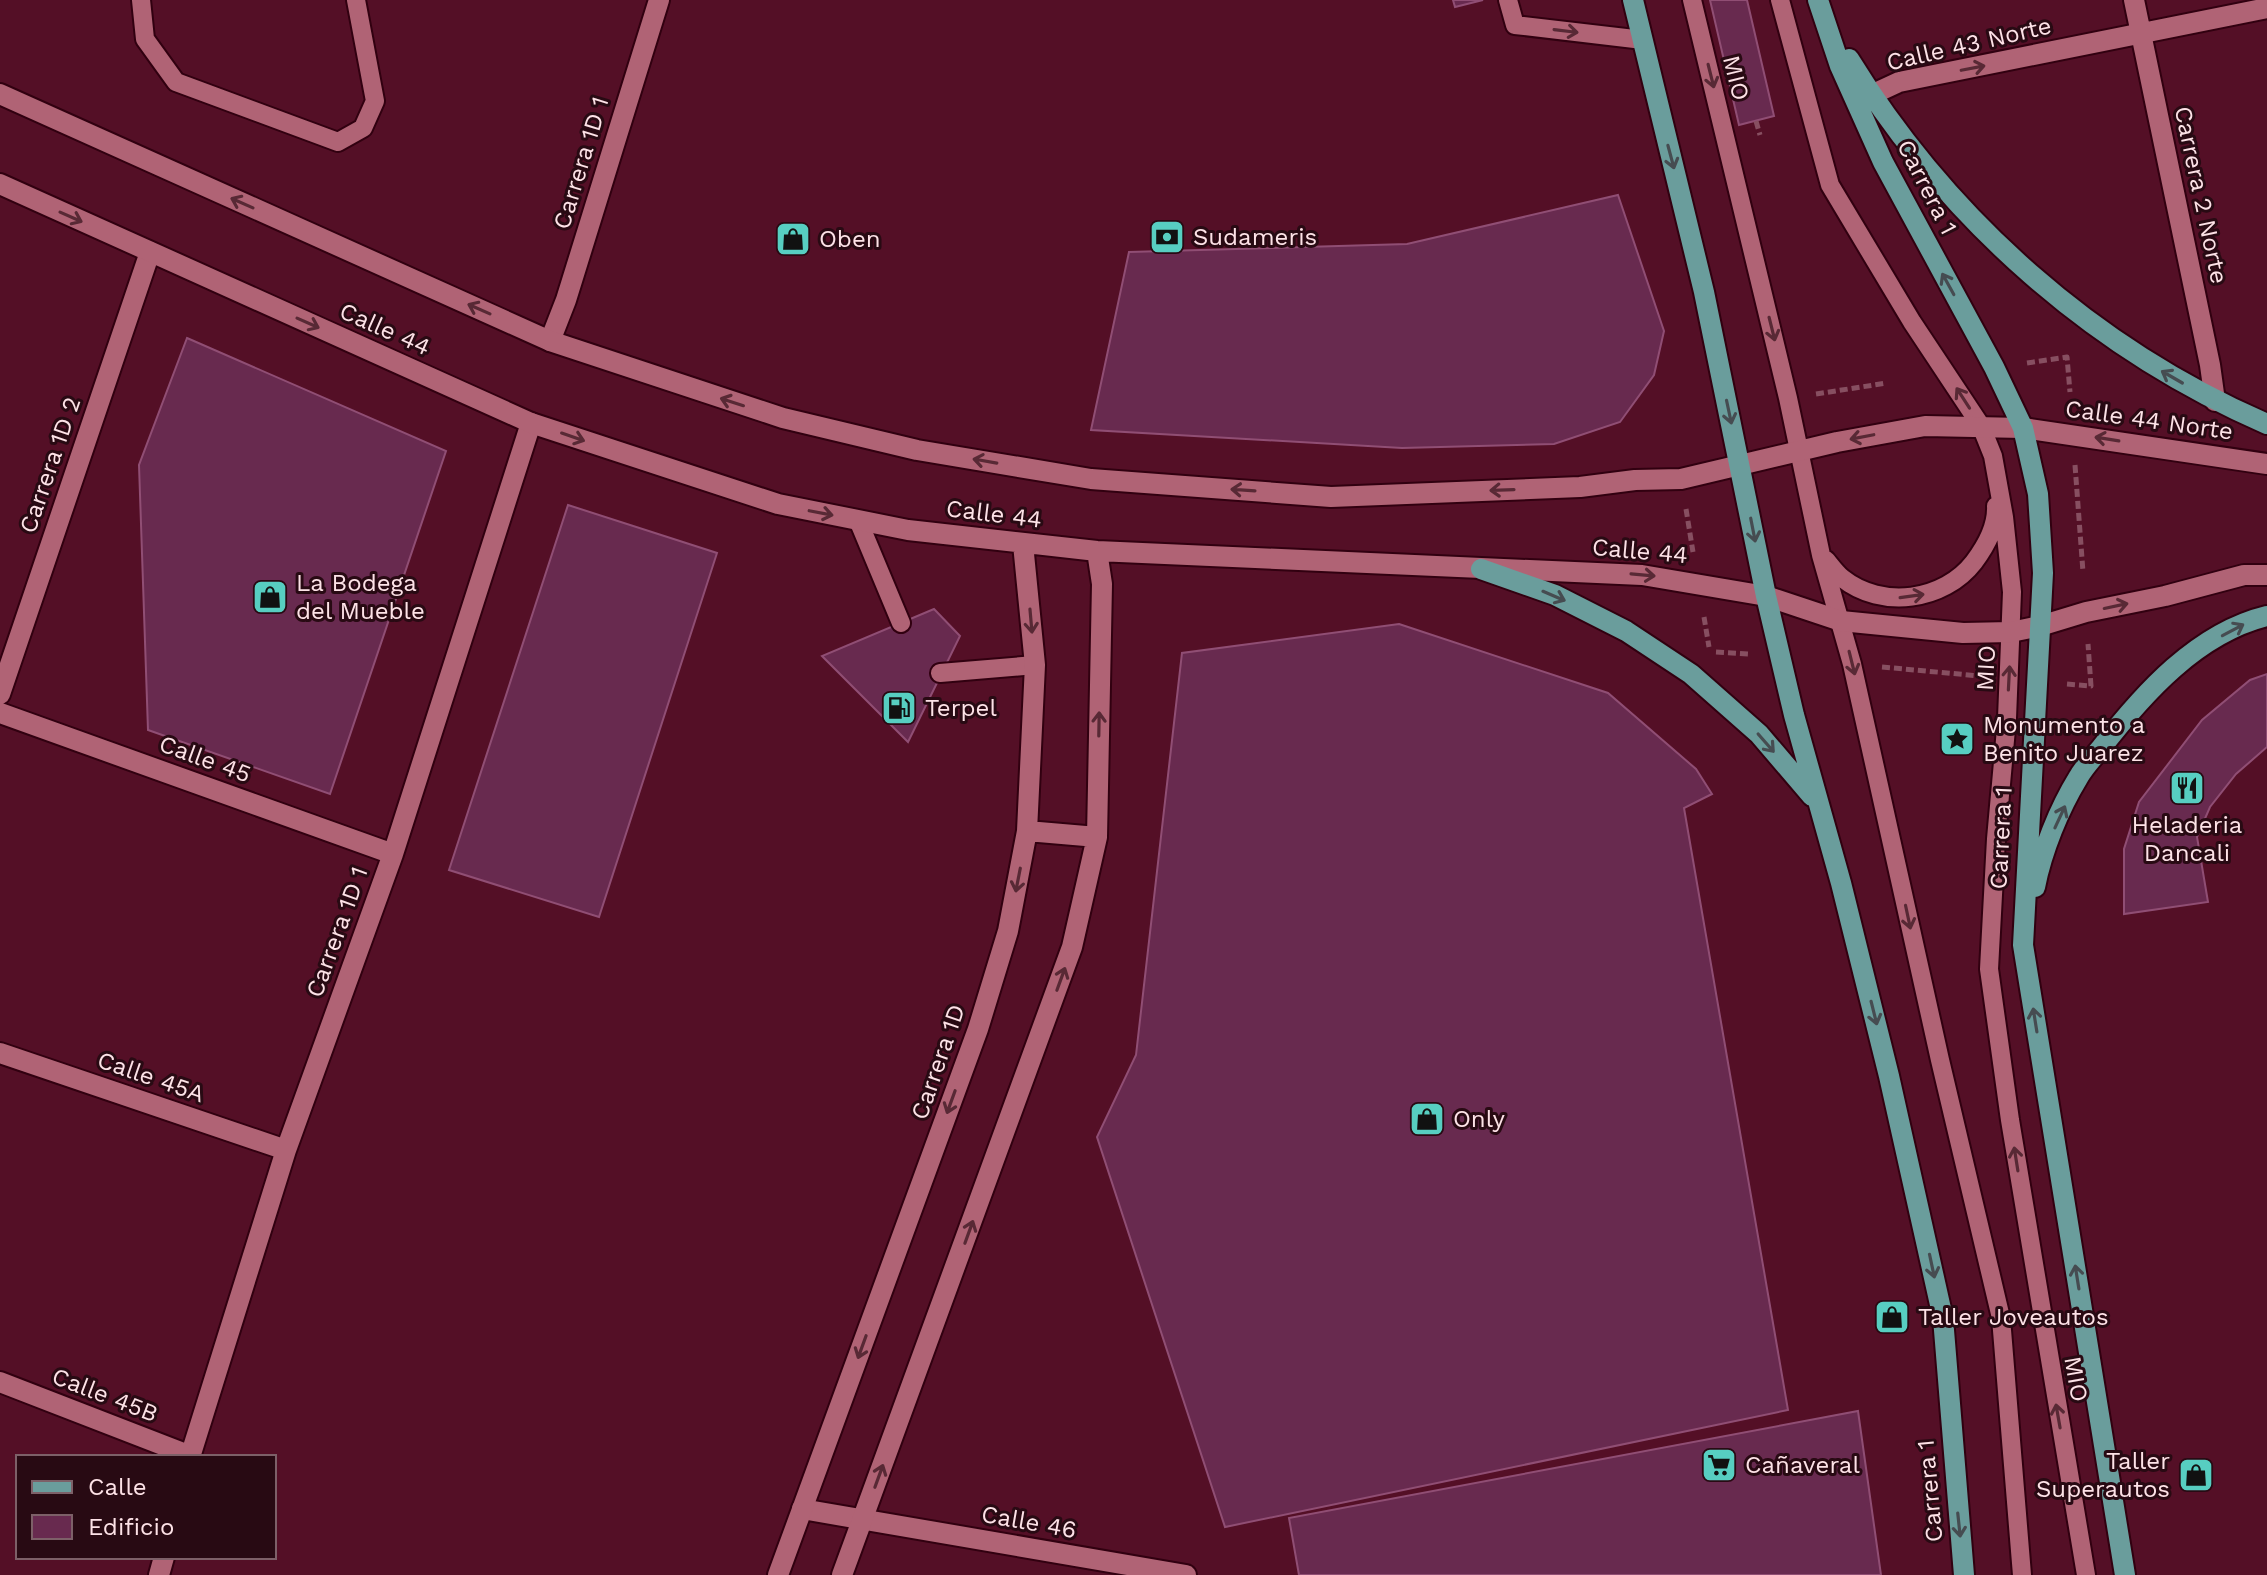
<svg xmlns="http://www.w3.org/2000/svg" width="2267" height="1575" font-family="'Work Sans',sans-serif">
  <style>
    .building { fill: #682a4f; stroke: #904e74; stroke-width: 2 }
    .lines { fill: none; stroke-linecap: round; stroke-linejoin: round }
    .lane-casing { stroke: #310010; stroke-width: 22 }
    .street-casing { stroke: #310010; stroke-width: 24 }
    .secondary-casing { stroke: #310010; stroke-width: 24 }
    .primary-casing { stroke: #310010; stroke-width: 24 }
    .path { stroke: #874f61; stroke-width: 5; stroke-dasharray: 8 4; stroke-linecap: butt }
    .lane { stroke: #b06375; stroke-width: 18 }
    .street { stroke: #b06375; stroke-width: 20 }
    .secondary { stroke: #b06375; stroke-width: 20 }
    .primary { stroke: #6a9d9c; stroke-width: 20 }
    .oneway { stroke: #582935 }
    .oneway2 { stroke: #464c51 }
    .labels { text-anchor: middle; stroke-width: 6; stroke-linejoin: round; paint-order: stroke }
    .street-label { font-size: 24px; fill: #fde2e7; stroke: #280a13 }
    .poi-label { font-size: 24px; fill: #fde2e7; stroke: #280a13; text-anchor: start }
  </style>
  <rect width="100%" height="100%" fill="#540f26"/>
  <path class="building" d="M1453,0H1483L1455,7Z
    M1710,0H1747L1774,116L1739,125Z
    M1618,195L1664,331L1654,375L1620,422L1554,444L1402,448L1091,430L1129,252L1407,244Z
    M187,338L446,451L330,794L148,730L139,465Z
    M568,505L717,553L599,917L449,870Z
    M934,609L960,636L908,742L822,656Z
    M1399,624L1608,693L1696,769L1712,794L1684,808L1788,1410L1225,1527L1097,1137L1136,1055L1182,653Z
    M2267,674V747L2236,774L2210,807L2197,837L2208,902L2124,914V849L2139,802L2202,720L2250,680Z
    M1858,1411L1881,1575H1299L1289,1518Z"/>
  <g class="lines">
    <g class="lane-casing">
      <path id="lane" d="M141,0L145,39L176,82L338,142L363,128L375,101L356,0
        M1508,0L1515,25L1643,40
        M1692,0L1788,398L1821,555L1852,664L1940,1060L2001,1318L2022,1575
        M1780,0L1830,185L1912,322L1981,426L1993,456L2004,517L2012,592L2007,718L1996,839L1989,969L2010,1120L2086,1575
        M858,520L901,623
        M1826,560C1831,566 1836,573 1842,578C1882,610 1944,601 1974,562C1986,546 1997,526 1996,506
        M940,673L1035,665"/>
    </g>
    <g class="street-casing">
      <path id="street" d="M2134,0L2210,365L2215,401
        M1871,95L1899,82L2267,8
        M550,341L566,300L659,0
        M0,694L150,252
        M0,713L393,854
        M0,1053L286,1150
        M0,1382L191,1456
        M190,1457L286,1150L393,854L531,423
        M802,1509L1186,1575
        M159,1575L164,1557"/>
    </g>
    <g class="secondary-casing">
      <path id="secondary" d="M0,94L550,341L783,418L917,450L1091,479L1331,497L1580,487L1635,480L1681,479L1837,442L1925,426L2023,428L2267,464
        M0,184L531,423L778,504L908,530L1097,551L1642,575L1766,596L1841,621L1963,633L2011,632L2040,626L2086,612L2165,596L2244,575H2267
        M1027,831L1097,837
        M778,1575L978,1029L1008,931L1027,831L1035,665L1023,544
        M842,1575L1072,947L1097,837L1102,584L1097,551"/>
    </g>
    <g class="primary-casing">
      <path id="primary" d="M1633,0L1704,292L1766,596L1794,715L1841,883L1889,1076L1943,1318L1964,1575
        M1818,0L1840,66L1883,162L1994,367L2023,428L2038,494L2043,573L2023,945L2125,1575
        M1849,59C1948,220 2094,349 2267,424
        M1481,569L1555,595L1626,631L1691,674L1759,734L1812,796
        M2035,887C2042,851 2059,809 2078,778C2084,767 2093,758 2101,748C2143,694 2197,633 2267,616"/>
    </g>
    <path class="path" d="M1756,121L1760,135
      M2027,363L2067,357L2070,392
      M1816,394L1887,383
      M2075,465L2083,572
      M1686,509L1693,552
      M1704,617L1709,647
      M1716,652L1748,654
      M1882,667L1980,676
      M2067,684L2091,686L2088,644"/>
    <use href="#lane" class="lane"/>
    <use href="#street" class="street"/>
    <use href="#secondary" class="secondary"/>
    <use href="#primary" class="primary"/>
  </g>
  <defs><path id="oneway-shaft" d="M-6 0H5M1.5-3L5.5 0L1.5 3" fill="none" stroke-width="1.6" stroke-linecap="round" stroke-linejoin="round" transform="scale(2)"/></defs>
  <g class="oneway">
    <use href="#oneway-shaft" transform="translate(1566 31) rotate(7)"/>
    <use href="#oneway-shaft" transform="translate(1973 68) rotate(-11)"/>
    <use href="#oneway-shaft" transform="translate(1711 76) rotate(76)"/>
    <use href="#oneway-shaft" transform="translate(242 203) rotate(-156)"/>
    <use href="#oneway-shaft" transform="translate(71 217) rotate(24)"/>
    <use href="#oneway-shaft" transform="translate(479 309) rotate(-156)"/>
    <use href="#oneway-shaft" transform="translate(308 323) rotate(24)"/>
    <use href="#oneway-shaft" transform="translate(1772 329) rotate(76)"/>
    <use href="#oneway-shaft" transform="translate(1963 398) rotate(-123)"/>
    <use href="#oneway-shaft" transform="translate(732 402) rotate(-162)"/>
    <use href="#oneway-shaft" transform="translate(573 437) rotate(19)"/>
    <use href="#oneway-shaft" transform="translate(1862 437) rotate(169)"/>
    <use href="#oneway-shaft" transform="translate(2107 439) rotate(-171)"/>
    <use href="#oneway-shaft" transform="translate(985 461) rotate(-170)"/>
    <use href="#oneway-shaft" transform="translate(1243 490) rotate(-176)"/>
    <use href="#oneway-shaft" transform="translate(1502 490) rotate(178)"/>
    <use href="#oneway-shaft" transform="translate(821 513) rotate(11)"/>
    <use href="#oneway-shaft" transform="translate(1643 575) rotate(5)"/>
    <use href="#oneway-shaft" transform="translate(1912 596) rotate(-8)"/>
    <use href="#oneway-shaft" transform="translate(2116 606) rotate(-12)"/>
    <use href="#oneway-shaft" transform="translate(1031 621) rotate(85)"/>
    <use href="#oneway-shaft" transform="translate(1852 663) rotate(76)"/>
    <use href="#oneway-shaft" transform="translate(2009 678) rotate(-87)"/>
    <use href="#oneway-shaft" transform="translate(1099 724) rotate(-89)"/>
    <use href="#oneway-shaft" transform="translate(1018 880) rotate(101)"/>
    <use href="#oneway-shaft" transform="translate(1908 917) rotate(78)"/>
    <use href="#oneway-shaft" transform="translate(1061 979) rotate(-70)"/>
    <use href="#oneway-shaft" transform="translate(951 1102) rotate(110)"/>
    <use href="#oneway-shaft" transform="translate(2016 1159) rotate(-99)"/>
    <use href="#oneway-shaft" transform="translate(969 1232) rotate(-70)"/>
    <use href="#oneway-shaft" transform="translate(862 1347) rotate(110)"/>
    <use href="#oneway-shaft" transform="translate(2058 1416) rotate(-100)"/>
    <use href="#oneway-shaft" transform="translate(879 1476) rotate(-70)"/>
  </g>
  <g class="oneway2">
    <use href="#oneway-shaft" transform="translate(1671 157) rotate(75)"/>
    <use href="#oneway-shaft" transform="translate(1948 284) rotate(-119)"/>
    <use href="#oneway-shaft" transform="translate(2172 377) rotate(-150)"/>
    <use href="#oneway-shaft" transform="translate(1729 412) rotate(78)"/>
    <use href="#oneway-shaft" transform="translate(1753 530) rotate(79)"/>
    <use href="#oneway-shaft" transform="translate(1554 596) rotate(23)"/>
    <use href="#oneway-shaft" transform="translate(2233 630) rotate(-28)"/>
    <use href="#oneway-shaft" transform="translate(1766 743) rotate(49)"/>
    <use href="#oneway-shaft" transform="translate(2060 817) rotate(-65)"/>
    <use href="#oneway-shaft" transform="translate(1874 1013) rotate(76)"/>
    <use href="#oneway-shaft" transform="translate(2035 1020) rotate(-99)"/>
    <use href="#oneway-shaft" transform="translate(1932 1266) rotate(78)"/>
    <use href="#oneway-shaft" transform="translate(2077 1277) rotate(-99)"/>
    <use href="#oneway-shaft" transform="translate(1959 1525) rotate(84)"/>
  </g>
  <defs>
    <g id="bank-square" transform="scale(1.8)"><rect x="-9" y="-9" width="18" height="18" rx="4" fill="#57cec1" stroke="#280a13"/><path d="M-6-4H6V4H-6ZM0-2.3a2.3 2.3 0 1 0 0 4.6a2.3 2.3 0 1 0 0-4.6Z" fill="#111"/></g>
    <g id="shop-square" transform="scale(1.8)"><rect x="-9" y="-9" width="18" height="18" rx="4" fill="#57cec1" stroke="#280a13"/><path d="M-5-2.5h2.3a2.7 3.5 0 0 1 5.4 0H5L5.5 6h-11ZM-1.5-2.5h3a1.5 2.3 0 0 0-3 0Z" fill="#111"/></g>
    <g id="fuel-square" transform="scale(1.8)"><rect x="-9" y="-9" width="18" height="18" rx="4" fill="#57cec1" stroke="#280a13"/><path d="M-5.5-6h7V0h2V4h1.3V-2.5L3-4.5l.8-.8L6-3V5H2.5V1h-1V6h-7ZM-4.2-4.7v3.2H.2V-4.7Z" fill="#111"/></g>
    <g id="sight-square" transform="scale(1.8)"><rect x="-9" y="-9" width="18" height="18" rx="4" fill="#57cec1" stroke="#280a13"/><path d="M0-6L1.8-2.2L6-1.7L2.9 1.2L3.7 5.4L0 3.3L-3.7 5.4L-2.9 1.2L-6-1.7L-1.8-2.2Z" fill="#111"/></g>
    <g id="restaurant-square" transform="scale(1.8)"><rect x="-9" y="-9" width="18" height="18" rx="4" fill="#57cec1" stroke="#280a13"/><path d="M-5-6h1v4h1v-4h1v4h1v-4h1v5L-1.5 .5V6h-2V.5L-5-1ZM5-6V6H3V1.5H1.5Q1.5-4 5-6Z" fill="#111"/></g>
    <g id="supermarket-square" transform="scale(1.8)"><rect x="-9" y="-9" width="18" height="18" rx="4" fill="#57cec1" stroke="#280a13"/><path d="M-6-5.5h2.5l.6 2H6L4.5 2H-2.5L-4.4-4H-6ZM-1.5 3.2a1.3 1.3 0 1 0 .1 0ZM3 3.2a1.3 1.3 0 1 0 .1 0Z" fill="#111"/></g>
  </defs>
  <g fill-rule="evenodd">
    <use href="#bank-square" x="1167" y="237"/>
    <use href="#shop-square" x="793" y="239"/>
    <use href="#shop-square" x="270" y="597"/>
    <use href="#fuel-square" x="899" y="708"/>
    <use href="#sight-square" x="1957" y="739"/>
    <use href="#restaurant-square" x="2187" y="788"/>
    <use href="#shop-square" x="1427" y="1119"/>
    <use href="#shop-square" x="1892" y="1317"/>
    <use href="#supermarket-square" x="1719" y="1465"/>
    <use href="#shop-square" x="2196" y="1475"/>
  </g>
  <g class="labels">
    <g class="street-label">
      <text transform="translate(1969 44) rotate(-13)" y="8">Calle 43 Norte</text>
      <text transform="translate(1736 78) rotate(76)" y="8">MIO</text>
      <text transform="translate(581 163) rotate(-73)" y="8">Carrera 1D 1</text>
      <text transform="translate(1927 187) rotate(63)" y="8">Carrera 1</text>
      <text transform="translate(2201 195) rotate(78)" y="8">Carrera 2 Norte</text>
      <text transform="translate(385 329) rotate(24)" y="8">Calle 44</text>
      <text transform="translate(2149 420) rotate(8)" y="8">Calle 44 Norte</text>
      <text transform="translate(50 465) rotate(-71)" y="8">Carrera 1D 2</text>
      <text transform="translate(994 514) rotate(7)" y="8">Calle 44</text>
      <text transform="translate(1640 551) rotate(5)" y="8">Calle 44</text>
      <text transform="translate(1986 668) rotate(-87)" y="8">MIO</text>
      <text transform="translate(205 759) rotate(20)" y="8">Calle 45</text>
      <text transform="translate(2001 838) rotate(-87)" y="8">Carrera 1</text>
      <text transform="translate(337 932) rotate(-70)" y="8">Carrera 1D 1</text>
      <text transform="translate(938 1062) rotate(-71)" y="8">Carrera 1D</text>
      <text transform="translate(151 1077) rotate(19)" y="8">Calle 45A</text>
      <text transform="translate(2076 1379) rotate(80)" y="8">MIO</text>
      <text transform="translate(105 1395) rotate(21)" y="8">Calle 45B</text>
      <text transform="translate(1930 1491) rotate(-95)" y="8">Carrera 1</text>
      <text transform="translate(1029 1522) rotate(10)" y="8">Calle 46</text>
    </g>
    <g class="poi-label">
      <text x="1193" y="245">Sudameris</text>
      <text x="819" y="247">Oben</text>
      <text x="296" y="591">La Bodega<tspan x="296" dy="28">del Mueble</tspan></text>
      <text x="925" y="716">Terpel</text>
      <text x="1983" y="733">Monumento a<tspan x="1983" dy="28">Benito Juarez</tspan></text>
      <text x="2187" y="833" text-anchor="middle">Heladeria<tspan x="2187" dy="28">Dancali</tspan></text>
      <text x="1453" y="1127">Only</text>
      <text x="1918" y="1325">Taller Joveautos</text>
      <text x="2170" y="1469" text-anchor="end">Taller<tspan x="2170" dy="28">Superautos</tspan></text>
      <text x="1745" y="1473">Cañaveral</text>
    </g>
  </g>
  <rect x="16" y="1455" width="260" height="104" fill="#280a13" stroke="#7d6068" stroke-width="2"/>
  <rect x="32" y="1481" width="40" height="12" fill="#6a9d9c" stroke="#7d6068" stroke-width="2"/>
  <text x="88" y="1495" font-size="24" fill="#fde2e7">Calle</text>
  <rect x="32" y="1515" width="40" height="24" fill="#682a4f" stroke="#7d6068" stroke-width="2"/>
  <text x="88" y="1535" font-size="24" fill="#fde2e7">Edificio</text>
</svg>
